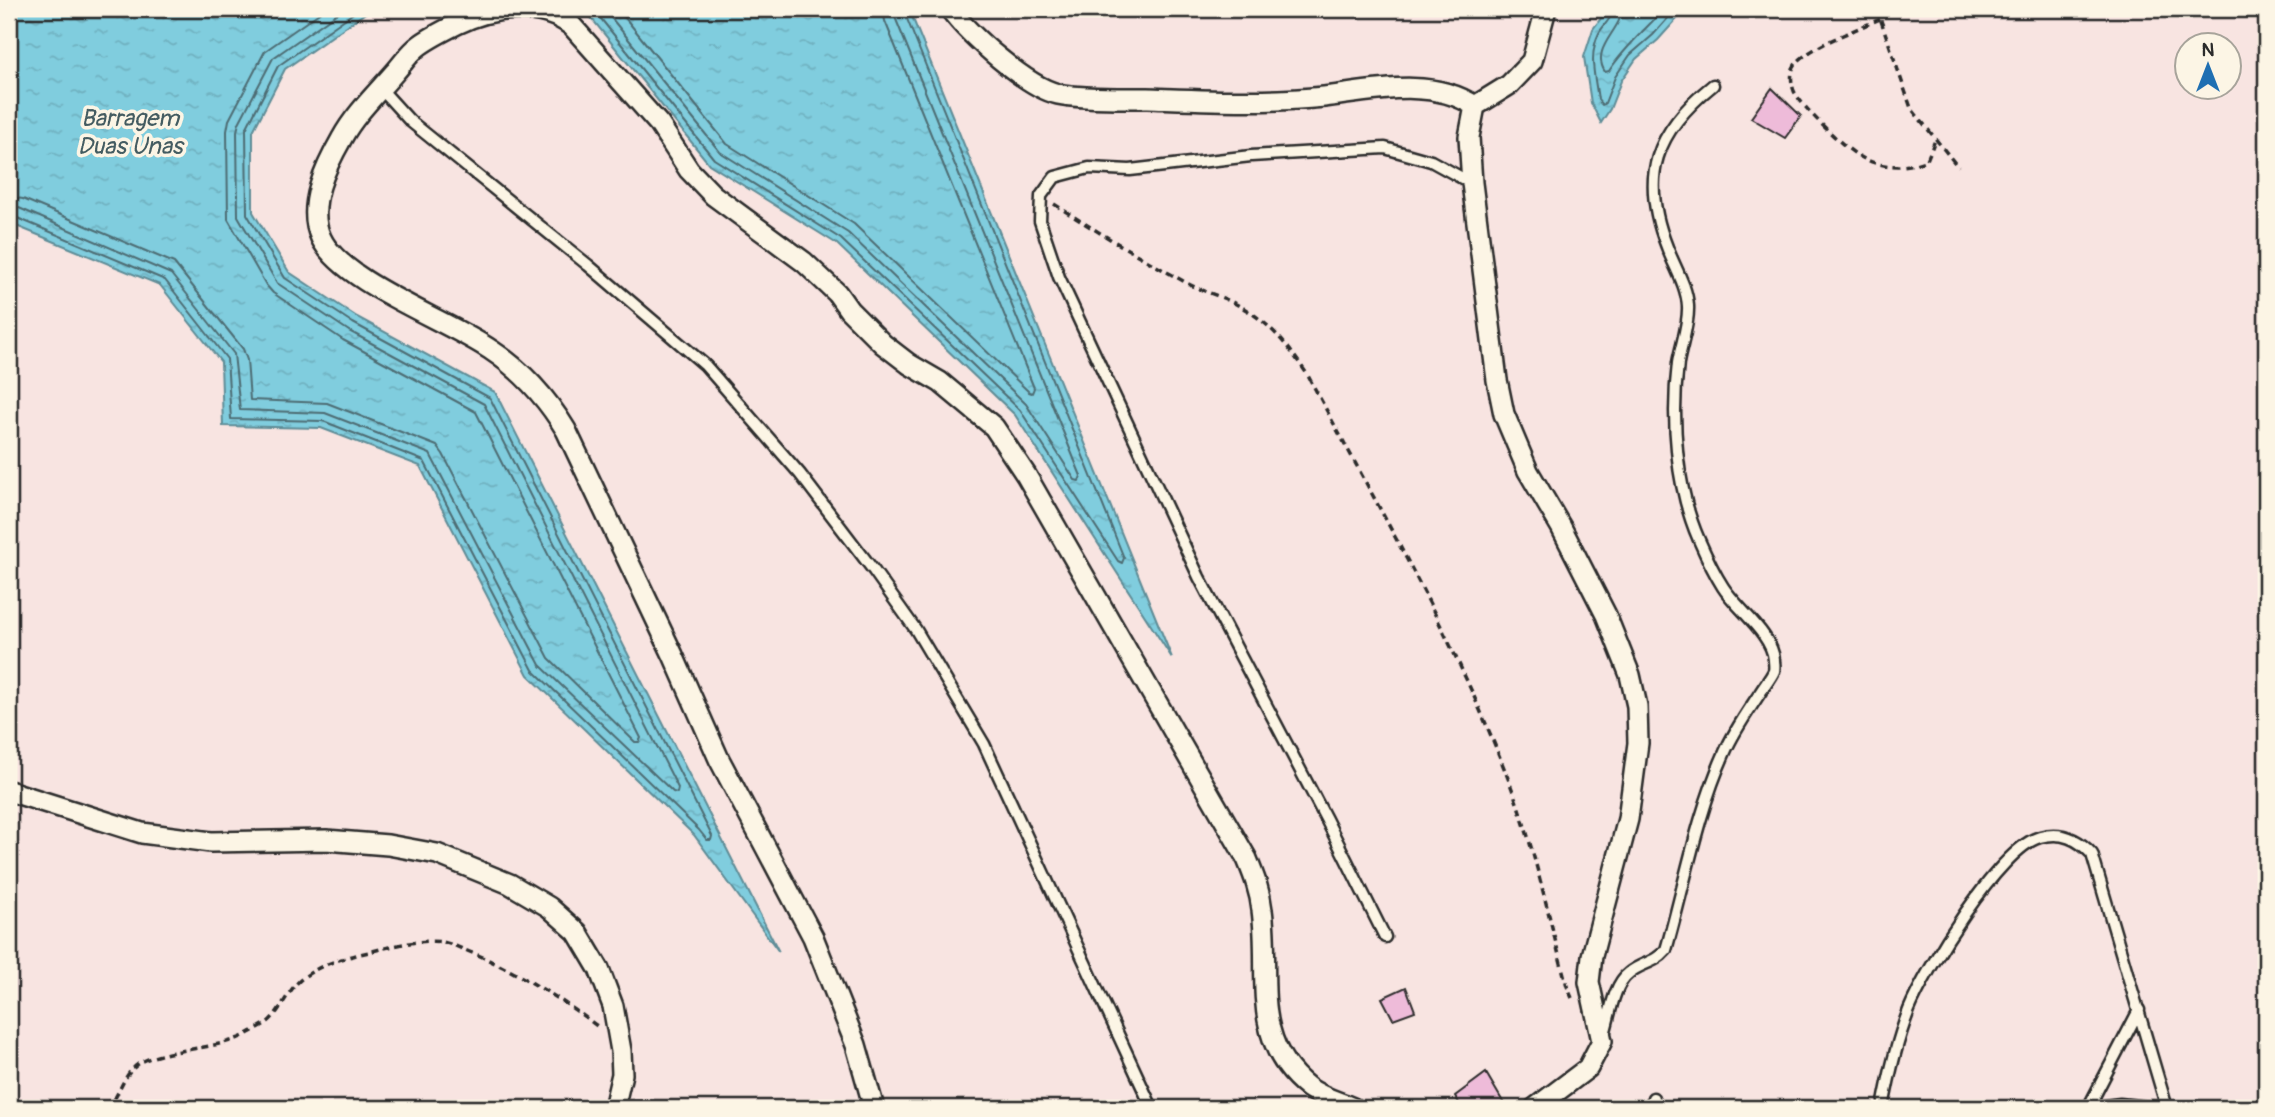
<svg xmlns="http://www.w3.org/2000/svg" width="2275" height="1117" font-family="Pangolin,sans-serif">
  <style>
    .water { fill: url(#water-ripples); stroke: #5e8c96; stroke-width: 2 }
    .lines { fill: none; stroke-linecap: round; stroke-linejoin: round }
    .shore { stroke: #4d6c73; stroke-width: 2 }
    .building { fill: #eebbd9; stroke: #2b2b2b; stroke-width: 2 }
    .service-casing { stroke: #2b2b2b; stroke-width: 15 }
    .minor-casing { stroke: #2b2b2b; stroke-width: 24 }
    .path { stroke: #2b2b2b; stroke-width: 3.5; stroke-dasharray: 7 5; stroke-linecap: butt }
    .service { stroke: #fcf5e5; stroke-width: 10 }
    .minor { stroke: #fcf5e5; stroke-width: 19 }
    .labels { text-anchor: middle; stroke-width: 7; stroke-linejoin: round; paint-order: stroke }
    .water-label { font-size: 24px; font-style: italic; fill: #445c61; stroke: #fcf5e5 }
  </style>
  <defs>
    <pattern id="water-ripples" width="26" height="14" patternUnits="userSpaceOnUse" patternTransform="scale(1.75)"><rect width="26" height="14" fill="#80cdde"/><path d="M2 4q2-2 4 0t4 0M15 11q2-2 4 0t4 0" fill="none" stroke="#6fb0bf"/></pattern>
  </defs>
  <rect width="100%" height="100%" fill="#f8e4e1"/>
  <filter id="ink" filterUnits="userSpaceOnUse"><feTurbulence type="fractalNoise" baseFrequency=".0143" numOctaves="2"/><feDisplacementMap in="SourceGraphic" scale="14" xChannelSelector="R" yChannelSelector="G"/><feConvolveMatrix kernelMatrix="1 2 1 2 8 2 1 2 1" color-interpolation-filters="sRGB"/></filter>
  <g filter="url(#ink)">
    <path class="water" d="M9,9H371L285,69L253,131V212L289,272L357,317L495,392L779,952L694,835L528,675L420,466L321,428L223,426L221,362L160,285L9,223Z
      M584,9H909L1172,658L1015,415L837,244L709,164Z
      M1608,9H1686L1658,40L1636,59L1621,81L1610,109L1601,123L1591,103L1584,57L1593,29Z"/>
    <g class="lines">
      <path class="shore" d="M593,9L714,159L841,239L1020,410L1118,561L1122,563L1124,558L903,9
        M604,9L720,152L848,233L1026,404L1075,480L1079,481L1081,476L895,17L894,9
        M618,9L727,144L854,224L1029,392L1032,393L1034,388L885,21L883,9
        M1613,9C1612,19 1604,24 1599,33C1588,56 1595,76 1598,100L1602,105L1605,103L1615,77L1630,55L1653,35L1676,9
        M1622,9C1621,31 1590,48 1605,72L1609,71C1625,47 1645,30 1664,9
        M9,197L23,199L174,263L243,349L247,360L250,400L327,403L437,446L443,454L549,658L635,742H639L641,738L476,412L343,340L273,293L266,285L228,219L227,131L229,120L265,51L325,9
        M9,207L19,208L171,274L234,354L240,410L325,413L430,454L540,665L673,792L677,793L678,788L484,404L349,331L277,283L238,216L237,131L239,123L273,58L343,9
        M9,216L15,217L165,280L227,359L231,419L323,421L424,461L533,670L699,830L707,840H711L712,836L490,398L353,323L285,278L247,214L246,129L278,66L359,9"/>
    </g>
    <path class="building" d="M1772,88L1801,116L1785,138L1751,118Z
      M1406,987L1415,1011L1393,1019L1382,998Z
      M1486,1073L1506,1107L1462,1108L1455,1096Z"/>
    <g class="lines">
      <g class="service-casing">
        <path id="service" d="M381,89L410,121L588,265L705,365L800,474L874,571L916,630L984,744L1152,1108
          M1385,937L1326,819L1199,577L1059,277L1040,221L1041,196L1055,177L1089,168L1130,170L1251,156L1385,148L1431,161L1471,183
          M1604,1034C1610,1016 1613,985 1629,973C1642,962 1654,964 1666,950C1685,884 1697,814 1725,752C1734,731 1747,713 1760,693C1764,686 1771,678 1774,671C1775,667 1774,663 1774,660C1773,635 1736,608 1723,587C1714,573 1706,556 1699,540C1676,488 1671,419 1678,363C1681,345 1689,325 1688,306C1687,286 1674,266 1667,247C1639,176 1655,132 1713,85
          M1653,1098L1655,1108
          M1883,1108C1889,1075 1897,1041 1909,1010C1925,970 2000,848 2040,837C2062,831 2078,839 2092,854L2167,1108
          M2088,1108L2139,1010
          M2088,1108L2120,1104L2159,1108"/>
      </g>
      <g class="minor-casing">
        <path id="minor" d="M950,9C969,35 1027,87 1058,94C1082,99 1123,98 1148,98C1207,100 1266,103 1324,97C1373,91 1432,77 1475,106L1469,137L1472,183L1497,380L1504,414L1528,471L1561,527L1606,615L1630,675L1637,706L1638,743L1628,819L1592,956L1589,982L1602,1041L1588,1068L1535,1108
          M1475,106L1509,85L1532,61L1546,9
          M9,791L142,833L211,842L326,840L388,845L437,854L510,884L549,907L577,932L599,969L613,1006L621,1051L622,1074L614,1108
          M874,1108L856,1045L813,937L719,759L673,655L566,430C546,397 523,371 491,350C448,320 342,283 321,238C306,206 326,166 342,138C355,114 377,93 395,72C403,63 410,52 420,45C431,37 445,30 457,24C492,7 540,1 572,26L659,124L689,170L713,195L804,262L837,293L849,310L883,344L909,364L940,382L994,427L1026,475L1247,859C1254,876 1260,891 1262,910C1271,975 1248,1041 1309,1088C1321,1097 1339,1102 1353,1108"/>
      </g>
      <path class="path" d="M1877,9L1911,108L1958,167
        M1880,19C1858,29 1808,47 1795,65C1790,72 1791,83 1794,91C1801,106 1844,148 1859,156C1878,168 1907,169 1927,160L1935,140
        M1054,204C1097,232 1140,257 1185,282C1201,291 1218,295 1234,303C1268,320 1286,343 1307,374C1381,512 1461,649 1515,797C1537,858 1550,923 1567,986L1572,998
        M107,1108C120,1096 122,1076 137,1065C161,1047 217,1052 249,1033C255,1030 262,1026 268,1022C282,1010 289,987 304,977C323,963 347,957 369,952C392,946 419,939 443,942C455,945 466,951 478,955C520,974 560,998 597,1026"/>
      <use href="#service" class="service"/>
      <use href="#minor" class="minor"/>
    </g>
  </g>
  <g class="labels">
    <g class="water-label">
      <text x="130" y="126">Barragem<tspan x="130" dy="28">Duas Unas</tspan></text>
    </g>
  </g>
  <rect width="2275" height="1117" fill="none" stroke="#fcf5e5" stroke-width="35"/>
  <rect x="18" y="18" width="2240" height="1082" fill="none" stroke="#2b2b2b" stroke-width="2.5" filter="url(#ink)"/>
  <g transform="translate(2208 66)"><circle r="33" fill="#fcf5e5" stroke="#a8a49b" stroke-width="2"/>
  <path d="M0-5L12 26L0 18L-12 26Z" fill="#1f6fb2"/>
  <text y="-10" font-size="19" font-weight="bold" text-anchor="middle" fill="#2b2b2b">N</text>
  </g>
</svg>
